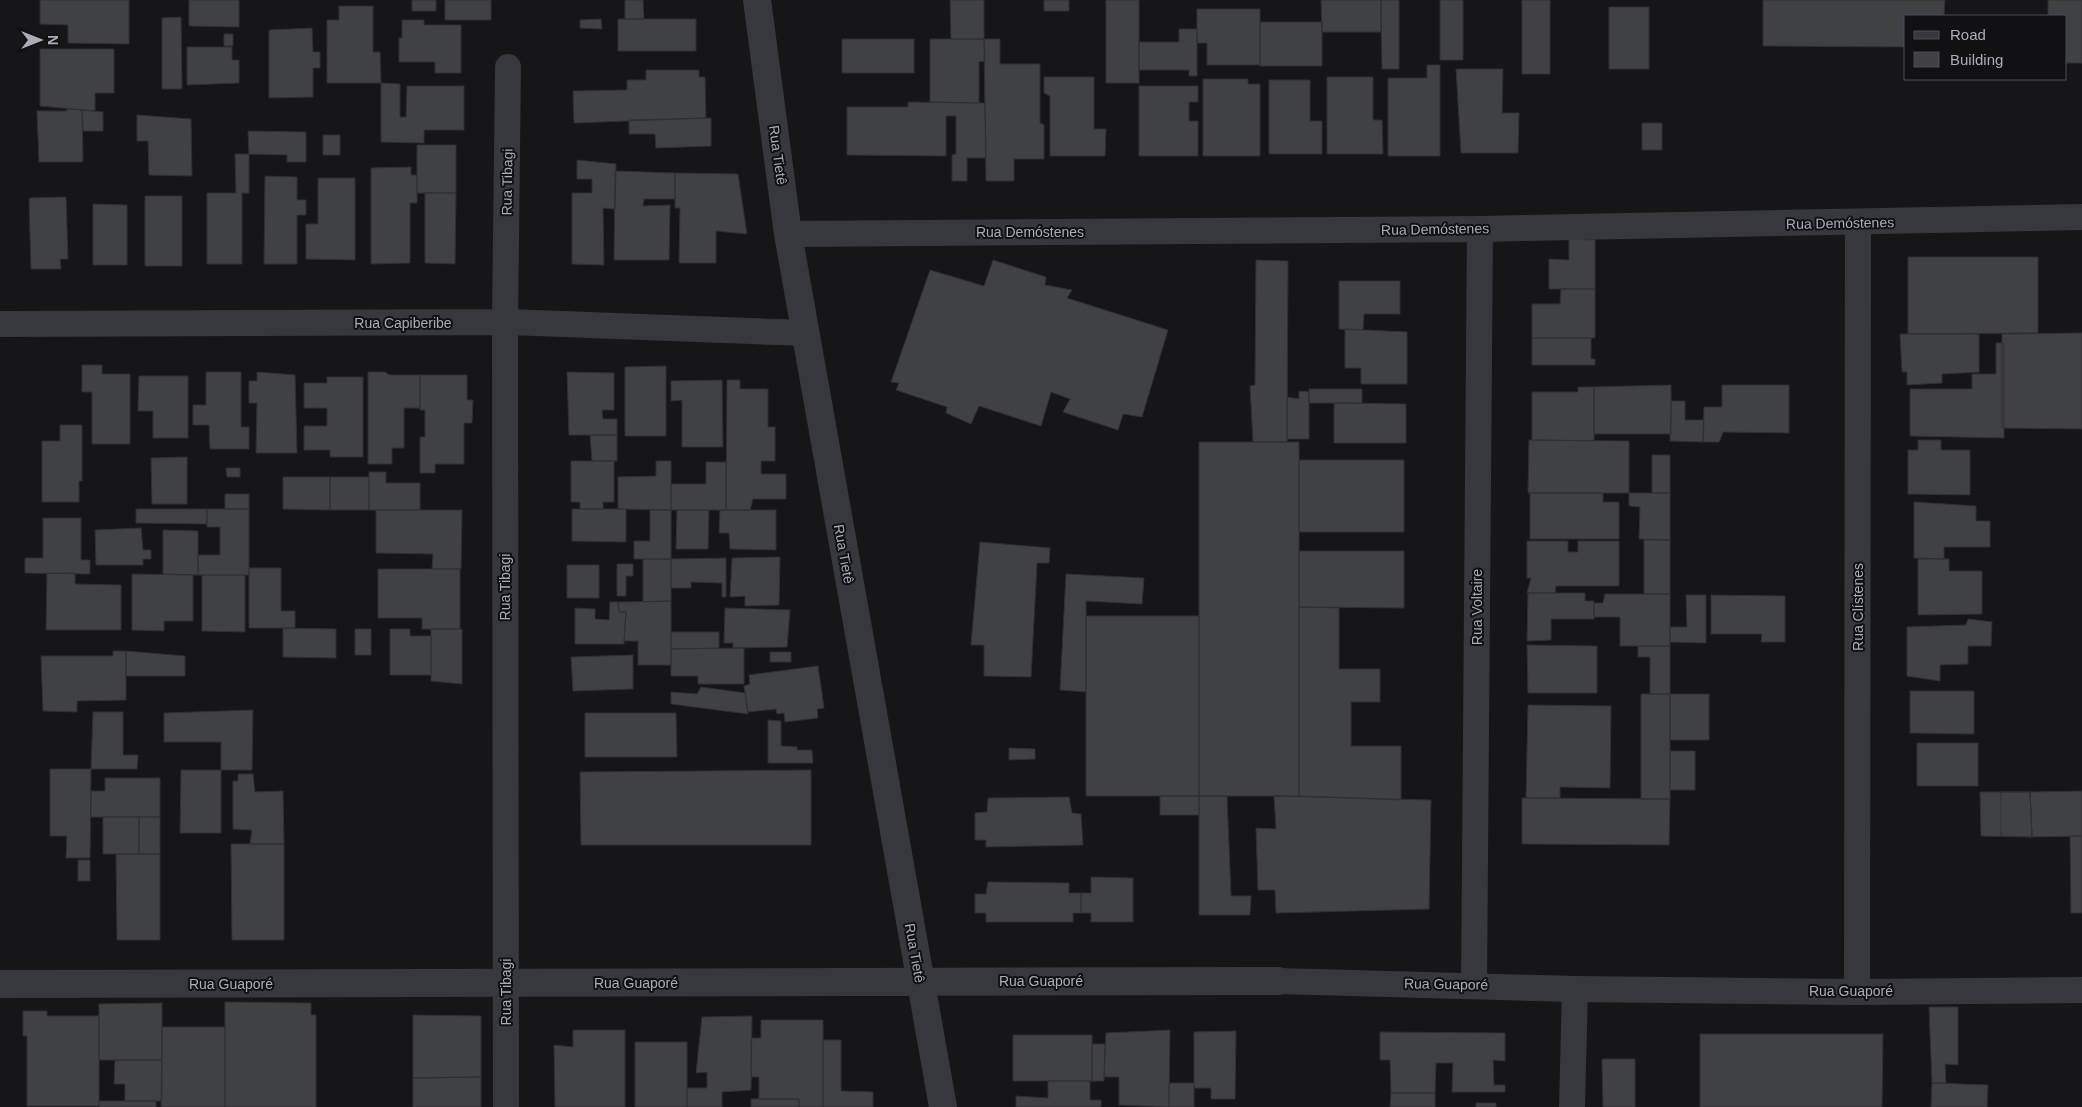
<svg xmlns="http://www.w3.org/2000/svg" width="2082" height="1107" font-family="Helvetica,sans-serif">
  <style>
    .building { fill: #404145; stroke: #303034 }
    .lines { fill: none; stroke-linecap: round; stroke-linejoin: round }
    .minor { stroke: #37383d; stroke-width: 26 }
    .tertiary { stroke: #37383d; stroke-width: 28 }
    .labels { text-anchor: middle; stroke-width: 4; stroke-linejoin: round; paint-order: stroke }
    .street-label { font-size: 14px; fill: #a8adb8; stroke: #111113 }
  </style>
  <rect width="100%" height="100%" fill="#161618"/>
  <path class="building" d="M40,0H129V44L68,43V25L40,24Z
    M189,0H239V27L189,26Z
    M412,0H436V11H412Z
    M445,0H491V20H445Z
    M625,0H643L644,19H625Z
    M950,0H984V39H951Z
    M1044,0H1069V11H1044Z
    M1106,0H1139V83H1106Z
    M1321,0H1381V32H1322Z
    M1381,0H1399V69H1382Z
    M1440,0H1463V60H1440Z
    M1522,0H1550V74H1522Z
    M1763,0H1945L1944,16H1906V47L1763,46Z
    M2048,0H2082V63H2066V16H2048Z
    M339,6H373V52H380L381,83H327V20H339Z
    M1609,7H1649V69H1609Z
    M1197,9H1260V65H1207V43H1197Z
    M181,17L182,89H162V18Z
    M601,19L602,29L580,28V20Z
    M618,19H696V51H618Z
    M402,20H424V25H461V73H435V62H399V38H402Z
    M1260,22H1322V66H1260Z
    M312,28L313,52H320V68H313V97L269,98V30Z
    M1179,29H1197V76H1189V70H1139V42H1179Z
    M224,34H233V46H224Z
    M842,39H914V73H842Z
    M930,39H984L985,61L979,62V103L930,102Z
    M984,39H1000V64H1040V123L1044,125V159H1014V181H986Z
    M187,47H232V60H239V83L187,85Z
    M40,49H114V93H95V111L40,106Z
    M1427,65H1440V156H1388V78H1427Z
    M1456,69H1503L1502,113H1519L1518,153H1461Z
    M646,70H699V77H705L706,118L574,123L573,91L627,90V80H646Z
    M1044,77H1094V129H1106L1105,156H1050V96L1044,93Z
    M1327,77H1373V120H1382L1383,154H1327Z
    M1203,79H1248V84H1260V156H1203Z
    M1269,80H1310V121H1322V154H1269Z
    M381,83L400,84V117H406L407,86H464V130H424V143L381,142Z
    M1139,86H1198V102H1189V121H1198V156H1139Z
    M908,102L985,103L986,158H967V181H952V155L956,154V116H946V156L847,155V107H908Z
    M67,109L82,110L83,162H39L37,111H67Z
    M82,110L103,112V131H83Z
    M137,115L191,119L192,176L149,175L148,141H137Z
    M711,118V146L656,148L655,134H629V120Z
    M1642,123H1662V150H1642Z
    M248,131L306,132V162H287V155L249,154Z
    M323,135H340V155H323Z
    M417,145H456V193H417Z
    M235,154H249V193H242V264H207V193H236Z
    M577,160L616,164L615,209L603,208L604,265L572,264V193H592V179H577Z
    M411,167V175H417V203H410V263L371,264V168Z
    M615,171L675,173V199H644L643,206L670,205L669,260H614Z
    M675,173L738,174L747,234L716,231V263H679L680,208H675Z
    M265,176L297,177V200H306V215H297V264H264Z
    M318,178H355V260L306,259V224H318Z
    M425,193H456L455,264L425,263Z
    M145,196H182V266H145Z
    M66,197L68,259H60L61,269H31L29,198Z
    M93,204L127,205V265H93Z
    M1569,239L1595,240V289H1549V259L1569,260Z
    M1908,257H2038V333L1908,334Z
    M993,260L1046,277L1045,285L1072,290L1067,298L1168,330L1142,417L1123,414L1118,430L1063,412L1070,399L1051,392L1041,426L979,406L971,424L946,413L947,407L896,390L899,383L891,382L930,270L984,286Z
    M1256,260L1288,261L1287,442H1253L1250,386L1255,385Z
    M1339,281H1400V314H1364L1363,330L1339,329Z
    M1561,289H1595V338H1532V304H1560Z
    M1345,329L1407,332V384H1361V368H1345Z
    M2082,333V429L2002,428V334Z
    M1900,334H1979V372L1942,374V383L1907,385V372H1902Z
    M1532,338H1591V359H1595V365H1532Z
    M1996,343H2004V438L1910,436V389H1972V374H1996Z
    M82,365H102V374H130V444H92V392H82Z
    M666,366V436H625V367Z
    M206,372H241V427H249V449H210L209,425H193V405H206Z
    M257,372L295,375L297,453H256L257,403H249V381H257Z
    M368,372H385L389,375H420V408H404V448H392V464H368Z
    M567,372L614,373V410H602L603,419H617V435H569Z
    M420,375H467V400H473L472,423H464V464H435V473H420V437H425V410H420Z
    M139,376H188V438H153V411H138Z
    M327,377H363V457H330V450H304V426H327V408H304V383H327Z
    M722,380L723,447H682V400L671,401V381Z
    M727,380H740V389H768V427H775V461H761V474H786V499H753L750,510H726Z
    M1671,385V434H1594V387Z
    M1722,385H1789V433L1723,432L1719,442H1703L1704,407H1722Z
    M1578,387H1594V441L1532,440V392H1578Z
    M1309,389H1362V403H1309Z
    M1299,391L1309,392V439H1287V397L1299,399Z
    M1671,401H1685V420H1704L1703,442L1670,441Z
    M1334,403L1406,404V443H1334Z
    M60,425H82V481H79V502H42V441H60Z
    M590,435H617V461H592Z
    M1529,440L1629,441V493H1528Z
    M1918,440H1941V450H1970V495L1908,494V450H1918Z
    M1199,442H1299V796H1199Z
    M1652,455H1670V493H1652Z
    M187,457V504H152L151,458Z
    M1299,460H1404V532H1299Z
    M571,461H614V502H603V509H580V502H571Z
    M656,461H671V510L618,509V477L656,476Z
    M706,462H726V510H671V484H706Z
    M226,468H240V477H227Z
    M369,472H386V483H420V510H369Z
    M283,477H330V510L283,509Z
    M330,477H369V510H330Z
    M1530,493H1603V502H1619V539H1530Z
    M1629,493H1670V540L1639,539L1640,507L1629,506Z
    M225,494H249V509H225Z
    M1914,502L1976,506V521H1990V547H1944V559L1914,558Z
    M136,509H207V524L136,523Z
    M207,509H249V575H198V555H220V527H207Z
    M572,509H626V542L572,541Z
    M376,510H462L461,569H432L433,554L376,553Z
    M650,510H671V559H634V541H650Z
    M677,510H709L708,549H676Z
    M720,510H776V550L730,549L729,533H719Z
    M43,518H81V560H90V574L25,573V558H43Z
    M141,528L143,550H151V559H143V565H96L95,530Z
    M163,530L198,531V575L163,574Z
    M1644,540H1670V594H1644Z
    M1527,541H1568V552H1578V541H1619V586H1556L1555,593H1527L1531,578H1527Z
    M980,542L1050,548L1049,563H1037L1031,677L984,676V645H971Z
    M1299,551H1404V608L1299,607Z
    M780,557L779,605L745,606V596L730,597L732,558Z
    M726,558V597H722V583L691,582V588H671V559Z
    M643,559H671V601L643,602Z
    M1918,559H1949V571H1982V614L1918,615Z
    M617,564H633V576H626V596H617Z
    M567,565H599V598H567Z
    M249,568H281V611H295V628H249Z
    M378,569H460V629H422V618H378Z
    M47,573H75V584L121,585V630H46Z
    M132,574L193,575V621H164V631L132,630Z
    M1066,574L1144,578L1142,604L1086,601V692L1060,690Z
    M202,575H245V632L202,631Z
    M1528,593H1585V601H1594V619H1551V640L1527,641Z
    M1605,594H1670V646H1620V617H1594V603H1603Z
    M1686,595H1706V643L1670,642V627H1687Z
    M1711,595L1785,596V642H1761L1762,634H1711Z
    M671,601V665H638V641H624L626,612H619L618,602Z
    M610,602H618L619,612H626L624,644H575V608L595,609V619L609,620Z
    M1299,607L1339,608V669H1380V702H1351V746H1401V800L1299,796Z
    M725,608L790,610L787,647L733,648V643H724Z
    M1086,616H1199V796H1086Z
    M1968,619L1992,622L1991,646H1968V664L1940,665V681L1907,676V627L1966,625Z
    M283,628L336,629V658L283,657Z
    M355,629H371V655H355Z
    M390,629H410V636H431V675H390Z
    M431,629H462V684L431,681Z
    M671,632H719V648L671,649Z
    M1527,645L1597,646V693H1528Z
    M1638,646H1670V694H1650V657H1638Z
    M744,648V684H698V676H671V649Z
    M113,651H126V700L77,701V712L43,711L41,656H113Z
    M126,651L185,656V676H126Z
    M770,652H791V662H770Z
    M633,655V689L573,691L571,657Z
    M818,666L824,708L817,709L818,718L785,722L784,713L777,714L776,709L748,712L744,686L750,684L749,675Z
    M701,687L745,693L748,714L671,704V692L697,694Z
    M1910,691H1974V734L1910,733Z
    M1641,694H1670V799H1641Z
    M1670,694H1709V740H1670Z
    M1528,705L1611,706L1610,788L1560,787V798H1526Z
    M253,710L252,770H221V742H164V713Z
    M93,712H123V755H138L137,769H91Z
    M585,713H676L677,757H585Z
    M768,720L781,721V746L797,747V750H812L813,763H768Z
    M1917,743H1978V786H1917Z
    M1009,748L1035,749V759L1009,760Z
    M1670,751H1695V790H1670Z
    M50,769H91L90,858H66L67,836H50Z
    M181,770H221V833H180Z
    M811,770V845H581L580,772Z
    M238,774H253L255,792L283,791L284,844H250L252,830L233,829V781H238Z
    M105,778H160V817H91V791H105Z
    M2082,791V836L2032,837L2030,792Z
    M1980,792H2030L2032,837L1981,836Z
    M2001,792H2030L2032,837L2001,836Z
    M1160,796H1199V815H1160Z
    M1199,796H1227L1231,896H1251L1250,915H1199Z
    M1274,796L1431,800L1429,909L1276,913L1275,890H1258L1256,828L1276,829Z
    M1069,797L1072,813L1081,814L1083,845L986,847V840H975V813L987,812L988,798Z
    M1522,798L1670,799L1669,845L1522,844Z
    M103,817H139V854H103Z
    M139,817H160V854H139Z
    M2070,836H2082V913H2071Z
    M231,844H284V940H232Z
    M116,854H160V940H117Z
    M78,860H90V881H78Z
    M1091,877L1133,878V922H1091V913H1081V893H1091Z
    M988,882L1069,883V893H1081V913H1073V922H986V913H975V894H986Z
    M225,1002L311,1003V1015H316V1107H225Z
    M162,1003V1060H99V1004Z
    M1929,1007H1958V1065L1945,1064L1946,1083H1932Z
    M23,1011H47V1016H99V1106H27V1036H23Z
    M413,1015L481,1016V1077L413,1078Z
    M752,1016L751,1090L722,1092V1107H687V1088H707V1072L696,1073L702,1017Z
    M761,1020H823V1107H799V1099H759V1077H751V1038H761Z
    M162,1027H225V1107H161Z
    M573,1030H625V1107H555L554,1045L573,1047Z
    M1170,1030L1169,1107L1119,1105V1077H1104L1106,1033Z
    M1236,1031L1235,1099H1211V1088H1194V1032Z
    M1380,1032L1505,1033V1061L1493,1060L1494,1085H1505V1092H1452L1453,1063H1436L1435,1093H1391L1390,1060H1380Z
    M1700,1034H1883L1882,1107H1700Z
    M1013,1035H1092V1081H1013Z
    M823,1040H841V1091L873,1092V1107H823Z
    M635,1042H687V1107H635Z
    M1092,1044H1105L1104,1081H1092Z
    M1602,1059H1635V1107H1603Z
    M115,1060H162V1101H125V1084H114Z
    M481,1077V1107H413V1078Z
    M1048,1081H1090V1100H1101V1107H1016V1096L1048,1098Z
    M1169,1083H1194V1107H1169Z
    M1932,1083L1988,1085L1987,1107H1931Z
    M1391,1093H1435V1107H1390Z
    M751,1099H799V1107H751Z
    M99,1101H156V1107H99Z
    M1476,1103H1496V1107H1476Z"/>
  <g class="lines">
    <path class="minor" d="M788,234L1480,229L2082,217
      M0,324L505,322L805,333
      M1278,981L1575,989L1857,992L2082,990
      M1474,985L1480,229
      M1857,992L1858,222
      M506,1107L505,322L508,67
      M1572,1107L1575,989"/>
    <path class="tertiary" d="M757,0L788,234L943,1107
      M0,984L1278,981"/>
  </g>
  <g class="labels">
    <g class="street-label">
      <text transform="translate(778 155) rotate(82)" y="5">Rua Tietê</text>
      <text transform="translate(507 182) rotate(-89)" y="5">Rua Tibagi</text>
      <text transform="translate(1840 223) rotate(-1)" y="5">Rua Demóstenes</text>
      <text transform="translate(1435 229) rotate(-1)" y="5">Rua Demóstenes</text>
      <text x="1030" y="237">Rua Demóstenes</text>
      <text x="403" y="328">Rua Capiberibe</text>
      <text transform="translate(844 554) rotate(80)" y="5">Rua Tietê</text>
      <text transform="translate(505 587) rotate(-90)" y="5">Rua Tibagi</text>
      <text transform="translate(1477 607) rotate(-90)" y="5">Rua Voltaire</text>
      <text transform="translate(1858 607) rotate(-90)" y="5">Rua Clístenes</text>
      <text transform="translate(915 953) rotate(80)" y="5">Rua Tietê</text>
      <text x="1041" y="986">Rua Guaporé</text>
      <text x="636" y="988">Rua Guaporé</text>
      <text x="231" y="989">Rua Guaporé</text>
      <text transform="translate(1446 984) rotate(1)" y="5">Rua Guaporé</text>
      <text x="1851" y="996">Rua Guaporé</text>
      <text transform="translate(506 992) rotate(-90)" y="5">Rua Tibagi</text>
    </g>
  </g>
  <rect x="1904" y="15" width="162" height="65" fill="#111113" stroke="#4d4f55"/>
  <rect x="1914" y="31" width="25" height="8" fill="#37383d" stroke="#4d4f55"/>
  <text x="1950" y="40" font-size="15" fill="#a8adb8">Road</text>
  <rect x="1914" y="52" width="25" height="15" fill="#404145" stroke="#4d4f55"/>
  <text x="1950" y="65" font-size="15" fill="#a8adb8">Building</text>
  <g transform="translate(40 40) rotate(90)" stroke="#111113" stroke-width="4" paint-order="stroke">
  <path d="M0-4L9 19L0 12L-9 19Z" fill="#a8adb8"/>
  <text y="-8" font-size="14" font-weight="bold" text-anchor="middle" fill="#a8adb8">N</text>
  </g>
</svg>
